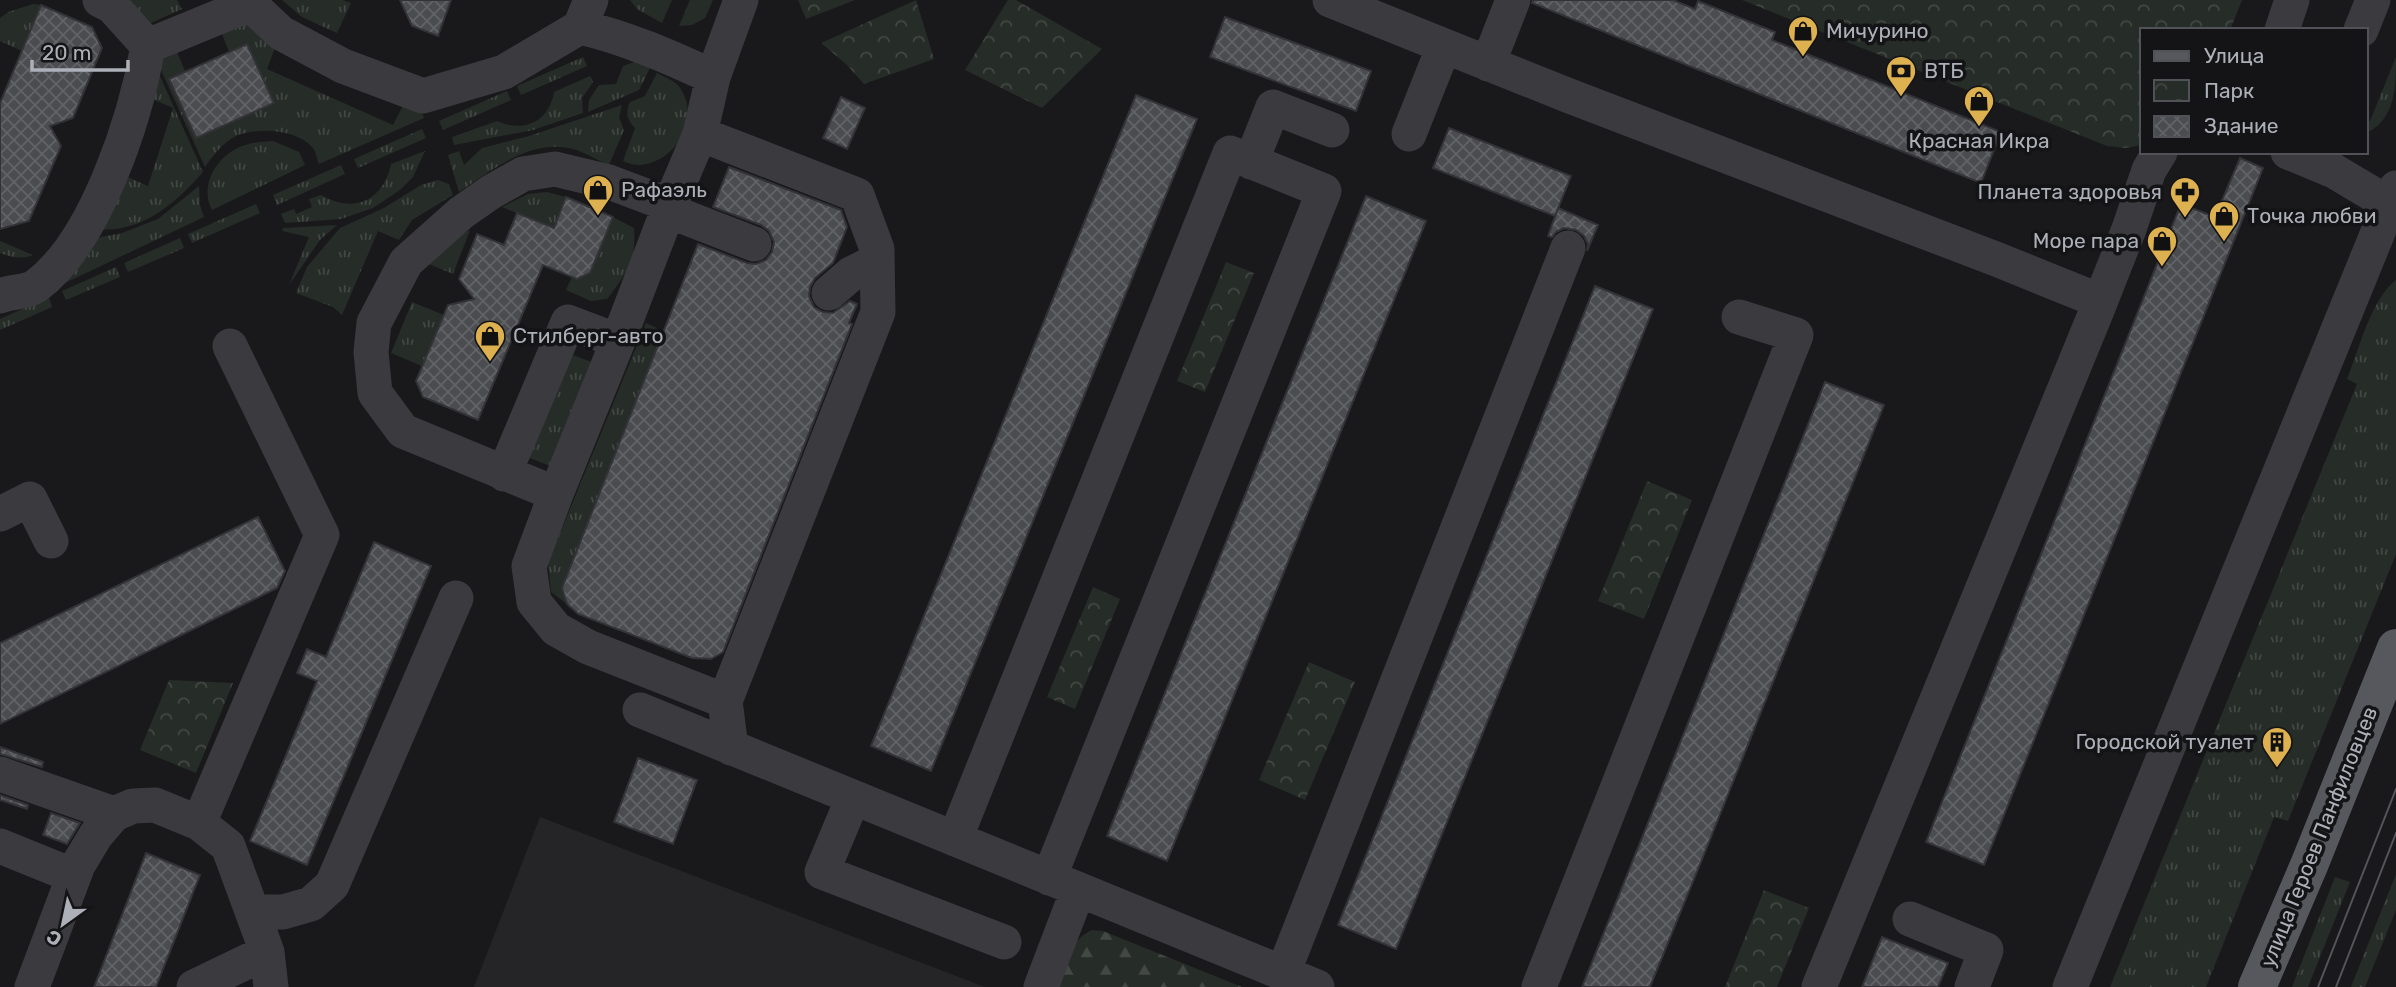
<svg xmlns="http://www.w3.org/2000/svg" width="2396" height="987" font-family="Rubik,sans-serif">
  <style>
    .built { fill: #252528 }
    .grass { fill: url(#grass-tufts) }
    .forest { fill: url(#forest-firs) }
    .park { fill: url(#park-crowns) }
    .building { fill: url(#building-cross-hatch); stroke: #333337; stroke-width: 2 }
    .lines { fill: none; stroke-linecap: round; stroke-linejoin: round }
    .minor { stroke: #3b3b3f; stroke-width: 35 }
    .major { stroke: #57585e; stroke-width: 38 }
    .tram { stroke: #54555a; stroke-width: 2 }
    .labels { text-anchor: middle; stroke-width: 7; stroke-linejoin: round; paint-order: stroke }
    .poi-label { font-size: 21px; fill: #adb0b9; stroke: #141416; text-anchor: start }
    .street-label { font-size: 21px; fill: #adb0b9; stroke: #141416 }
  </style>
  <defs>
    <pattern id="grass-tufts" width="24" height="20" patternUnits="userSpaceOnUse" patternTransform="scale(1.75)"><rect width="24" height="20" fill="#262c27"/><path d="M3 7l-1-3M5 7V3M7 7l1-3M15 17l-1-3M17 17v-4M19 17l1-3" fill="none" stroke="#434844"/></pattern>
    <pattern id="forest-firs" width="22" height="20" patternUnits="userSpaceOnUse" patternTransform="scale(1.75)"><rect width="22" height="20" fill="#262c27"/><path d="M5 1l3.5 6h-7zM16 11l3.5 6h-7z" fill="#434844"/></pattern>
    <pattern id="park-crowns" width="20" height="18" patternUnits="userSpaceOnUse" patternTransform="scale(1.75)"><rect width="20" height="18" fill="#262c27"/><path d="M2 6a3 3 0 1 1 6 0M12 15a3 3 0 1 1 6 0" fill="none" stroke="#434844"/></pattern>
    <pattern id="building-cross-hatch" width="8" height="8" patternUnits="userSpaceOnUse" patternTransform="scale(1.75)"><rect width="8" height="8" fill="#4b4c50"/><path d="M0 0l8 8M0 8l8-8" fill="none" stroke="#626367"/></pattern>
  </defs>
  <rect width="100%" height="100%" fill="#19191b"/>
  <path class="built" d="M540,817L985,987H474Z"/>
  <path class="grass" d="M128,0H177L182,9L151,23Z
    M282,0H343L351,3L337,33L302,17Z
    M630,0H672L662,23L637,9Z
    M690,0H713L705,18L692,25L679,26Z
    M33,4L41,5L22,51L0,41V18L8,12Z
    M243,21L277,42L267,69L393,125L407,98H417L424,118L319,164C317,159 316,152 313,148C297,129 257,127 236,136C223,142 212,157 205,167L156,59L177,52L185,71L169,79L196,138L274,103L247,44L229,52L221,31Z
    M583,57L587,66L521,95L517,86Z
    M2396,57C2396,85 2396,120 2366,133V120L2370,121Z
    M637,61L650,68L639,90L588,112L589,100L599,85L616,84L623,66Z
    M657,73C664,77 676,81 680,88C702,119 674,164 639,165C633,165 628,163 623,161L635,128C627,119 625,113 630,102L645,96Z
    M159,74L203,172C177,202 141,234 97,229L121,174L148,186L173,108L150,98Z
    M590,76L593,82L582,98L583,113L533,130L454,145L452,137L497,121C524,133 549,122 554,92Z
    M507,91L511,100L443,130L439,121Z
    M622,105L619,117L624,130L609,165C599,161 589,155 579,151C534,135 494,169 459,192L448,155L459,151L464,165L482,148L529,136Z
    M422,129L426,138L358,168L354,159Z
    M273,141L299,152L305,165L212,210C198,184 219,153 245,145C254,142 264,142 273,141Z
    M425,151L413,177L400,190L373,208L341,219L285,223L281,214L294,209L296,214L312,207L309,199L321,195C354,214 383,201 391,164Z
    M341,165L345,174L277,205L273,195Z
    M438,180L449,184L453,195L412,220L399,240L378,231L342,315L333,307L296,293L307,267L340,228L384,208L421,185Z
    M199,186L200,205L204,217L65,283L96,238L122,233L158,219Z
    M547,192L566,197L554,228L502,207L528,194Z
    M256,204L260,213L192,243L188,234Z
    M613,217L634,228C637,259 626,275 607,299L591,301L566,290L572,277L577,279L590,273Z
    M337,225L320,240L289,285L309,237L282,231L283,228Z
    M470,230L453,274L429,264L449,241Z
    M180,238L184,248L128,272L124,263Z
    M0,241L33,255C22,260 11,257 0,253Z
    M116,267L120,277L66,300L62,291Z
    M2396,280V554L2288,821L2274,817L2206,987H2110L2357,384L2347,379C2359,350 2371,299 2396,280Z
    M49,297L52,307L0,330V319Z
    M412,302L444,315L422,366L391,353Z
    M646,323L664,331L562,588L567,604L551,592L548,563Z
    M573,355L594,363L553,467L527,457Z
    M2396,874V910L2365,987H2351Z
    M2335,877L2350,882L2308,987H2292Z"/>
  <path class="forest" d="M1092,930L1103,931L1242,987H1057C1065,966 1070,939 1092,930Z"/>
  <path class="park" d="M798,0H855L806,19Z
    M916,0L934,59L864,84L847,65L821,43Z
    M1008,0H1016L1102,49L1042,108L965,70Z
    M1742,0H2242L2230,30H2142V145L2125,148L2107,146Z
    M1226,262L1254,273L1205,392L1177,381Z
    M1647,481L1692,500L1644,619L1598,601Z
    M1093,587L1120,599L1075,709L1047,697Z
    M1309,662L1355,682L1305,800L1259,780Z
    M169,680L233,683L196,773L140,750Z
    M1764,890L1809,908L1777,987H1725Z"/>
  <path class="building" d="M400,0H451L438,36L412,26Z
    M1533,0H1673L1695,9L1698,1L1775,32L1772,40L2001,132L1981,183L1532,3Z
    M41,5L92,27L102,48L73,118L50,126L61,146L29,221L0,229V103Z
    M1225,17L1371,71L1356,111L1210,57Z
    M247,44L274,103L196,138L169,79Z
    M1136,95L1197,119L931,771L871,746Z
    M841,97L865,108L847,149L823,138Z
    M1449,128L1571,176L1555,216L1433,168Z
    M2240,158L2263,168L1984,865L1926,842L2181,204L2215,217Z
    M729,167L841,210L847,227L833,263L815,278L810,287L809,296L814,307L823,312L833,313L850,301L857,304L849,323L852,324L723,652L711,659L692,658L578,614L567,604L562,588L698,244L747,263L756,264L766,260L772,252L774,242L769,231L761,225L713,207Z
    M1366,196L1426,221L1167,861L1107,836Z
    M566,197L613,217L590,273L577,279L543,265L478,420L423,397L416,381L448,305L474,299L459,279L477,234L504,245L517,213L554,228Z
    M1558,208L1598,225L1587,251L1588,244L1584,236L1576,230L1564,228L1556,232L1552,237L1548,236Z
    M1595,286L1653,309L1396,949L1338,925Z
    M1825,382L1884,405L1703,857L1650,987H1582Z
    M258,517L285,571L277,588L0,724V643Z
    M374,542L431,566L307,865L250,841L317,681L297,673L307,649L326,657Z
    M0,747L43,762L42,767L0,754Z
    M638,758L697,780L673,844L614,822Z
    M0,795L28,805L27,809L0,800Z
    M51,813L80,823L67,844L43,835Z
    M146,853L200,875L156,987H94Z
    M1882,937L1948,963L1938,987H1862Z"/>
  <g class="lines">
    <path class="minor" d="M100,0L112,6L148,46
      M1330,0L1567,95L1996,259L2100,301
      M250,4L281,33L343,66L423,96L504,72L580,27L591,0
      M580,27C627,38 670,57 713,77
      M2282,30L2292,0
      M2361,30L2373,0
      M148,46L250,4
      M1488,64L1513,0
      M700,134L857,195L877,249L878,312L725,701L731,748
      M1409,134L1444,46
      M2288,152L2334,171L2396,208
      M1251,162L1273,107L1332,130
      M670,205L700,134L713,77L741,0
      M669,211L754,244
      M829,293L851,274L877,261
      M0,296C11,291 26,293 36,286C96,242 136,117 148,46
      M504,474L568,322L618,341L670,205L609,182L555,169L523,174L491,192L461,213L406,262L374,323L371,352L375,393L403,431L556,494L618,341
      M556,494L529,566L534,602L556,629L588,647L725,701
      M0,514L30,499L51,541
      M640,710L1317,987
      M0,774L114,814
      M853,798L822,872L1004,942
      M199,823L322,535L230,346
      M955,839L1230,153L1324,191L1049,878
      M0,846L74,876
      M254,912H283L311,904L332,885L456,598
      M1910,919L1986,950L1972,987
      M1283,973L1568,248
      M32,987L78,865L96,835L114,814L133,806L155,805L199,823L228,846L267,952L271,987
      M194,987L267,952
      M1041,987L1078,890
      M1539,987L1796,335L1739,317
      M1819,987L2097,310L2129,229L2149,170L2160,152
      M2070,987L2396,188"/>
    <path class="major" d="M2257,987L2310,863L2396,648"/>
    <path class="tram" d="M2318,987L2396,789
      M2336,987L2396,833"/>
  </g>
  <defs>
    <g id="shop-pin" transform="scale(1.575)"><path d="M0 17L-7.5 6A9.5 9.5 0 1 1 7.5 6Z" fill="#ddb14f" stroke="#141416"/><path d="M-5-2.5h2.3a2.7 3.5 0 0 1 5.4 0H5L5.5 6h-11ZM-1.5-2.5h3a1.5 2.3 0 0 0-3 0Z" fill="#111"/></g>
    <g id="bank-pin" transform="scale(1.575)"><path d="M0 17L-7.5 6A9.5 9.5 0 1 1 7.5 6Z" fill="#ddb14f" stroke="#141416"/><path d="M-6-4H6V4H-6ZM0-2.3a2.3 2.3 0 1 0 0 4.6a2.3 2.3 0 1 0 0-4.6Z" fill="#111"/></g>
    <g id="pharmacy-pin" transform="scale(1.575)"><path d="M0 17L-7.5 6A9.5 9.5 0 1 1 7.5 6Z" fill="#ddb14f" stroke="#141416"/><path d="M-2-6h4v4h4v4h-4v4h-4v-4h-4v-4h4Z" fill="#111"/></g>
    <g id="building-pin" transform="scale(1.575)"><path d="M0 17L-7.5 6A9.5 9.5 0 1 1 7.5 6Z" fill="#ddb14f" stroke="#141416"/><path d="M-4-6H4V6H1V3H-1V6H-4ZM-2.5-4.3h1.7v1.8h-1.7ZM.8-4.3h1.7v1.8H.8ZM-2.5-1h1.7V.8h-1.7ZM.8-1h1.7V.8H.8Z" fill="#111"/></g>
  </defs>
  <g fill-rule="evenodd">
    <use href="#shop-pin" x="1803" y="31"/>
    <use href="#bank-pin" x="1901" y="71"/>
    <use href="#shop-pin" x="1979" y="101"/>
    <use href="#shop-pin" x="598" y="190"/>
    <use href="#pharmacy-pin" x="2185" y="192"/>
    <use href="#shop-pin" x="2224" y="216"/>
    <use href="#shop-pin" x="2162" y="241"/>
    <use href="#shop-pin" x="490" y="336"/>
    <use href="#building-pin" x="2277" y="742"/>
  </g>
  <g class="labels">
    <g class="poi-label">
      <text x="1826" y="38">Мичурино</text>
      <text x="1924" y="78">ВТБ</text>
      <text x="1979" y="148" text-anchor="middle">Красная Икра</text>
      <text x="621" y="197">Рафаэль</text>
      <text x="2162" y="199" text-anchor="end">Планета здоровья</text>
      <text x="2247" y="223">Точка любви</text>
      <text x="2139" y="248" text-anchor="end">Море пара</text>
      <text x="513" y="343">Стилберг-авто</text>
      <text x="2254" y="749" text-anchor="end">Городской туалет</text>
    </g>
    <g class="street-label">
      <text transform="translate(2319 837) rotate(-68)" y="7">улица Героев Панфиловцев</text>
    </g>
  </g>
  <rect x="2140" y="28" width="228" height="126" fill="#141416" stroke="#515257" stroke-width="2"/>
  <rect x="2154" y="51" width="35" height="10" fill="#57585e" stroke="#515257" stroke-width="2"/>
  <text x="2204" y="63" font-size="21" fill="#adb0b9">Улица</text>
  <rect x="2154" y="80" width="35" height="21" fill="url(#park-crowns)" stroke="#515257" stroke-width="2"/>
  <text x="2204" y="98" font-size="21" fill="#adb0b9">Парк</text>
  <rect x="2154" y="116" width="35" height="21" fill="url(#building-cross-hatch)" stroke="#515257" stroke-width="2"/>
  <text x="2204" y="133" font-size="21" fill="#adb0b9">Здание</text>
  <g transform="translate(63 924) rotate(213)" stroke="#141416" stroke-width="5" paint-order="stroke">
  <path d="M0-5L12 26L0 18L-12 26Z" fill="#adb0b9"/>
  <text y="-10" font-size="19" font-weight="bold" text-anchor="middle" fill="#adb0b9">С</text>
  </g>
  <path d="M32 60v10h96v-10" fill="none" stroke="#adb0b9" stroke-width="3.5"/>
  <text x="42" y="60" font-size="21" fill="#adb0b9" stroke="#141416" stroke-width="5" paint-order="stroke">20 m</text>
</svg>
